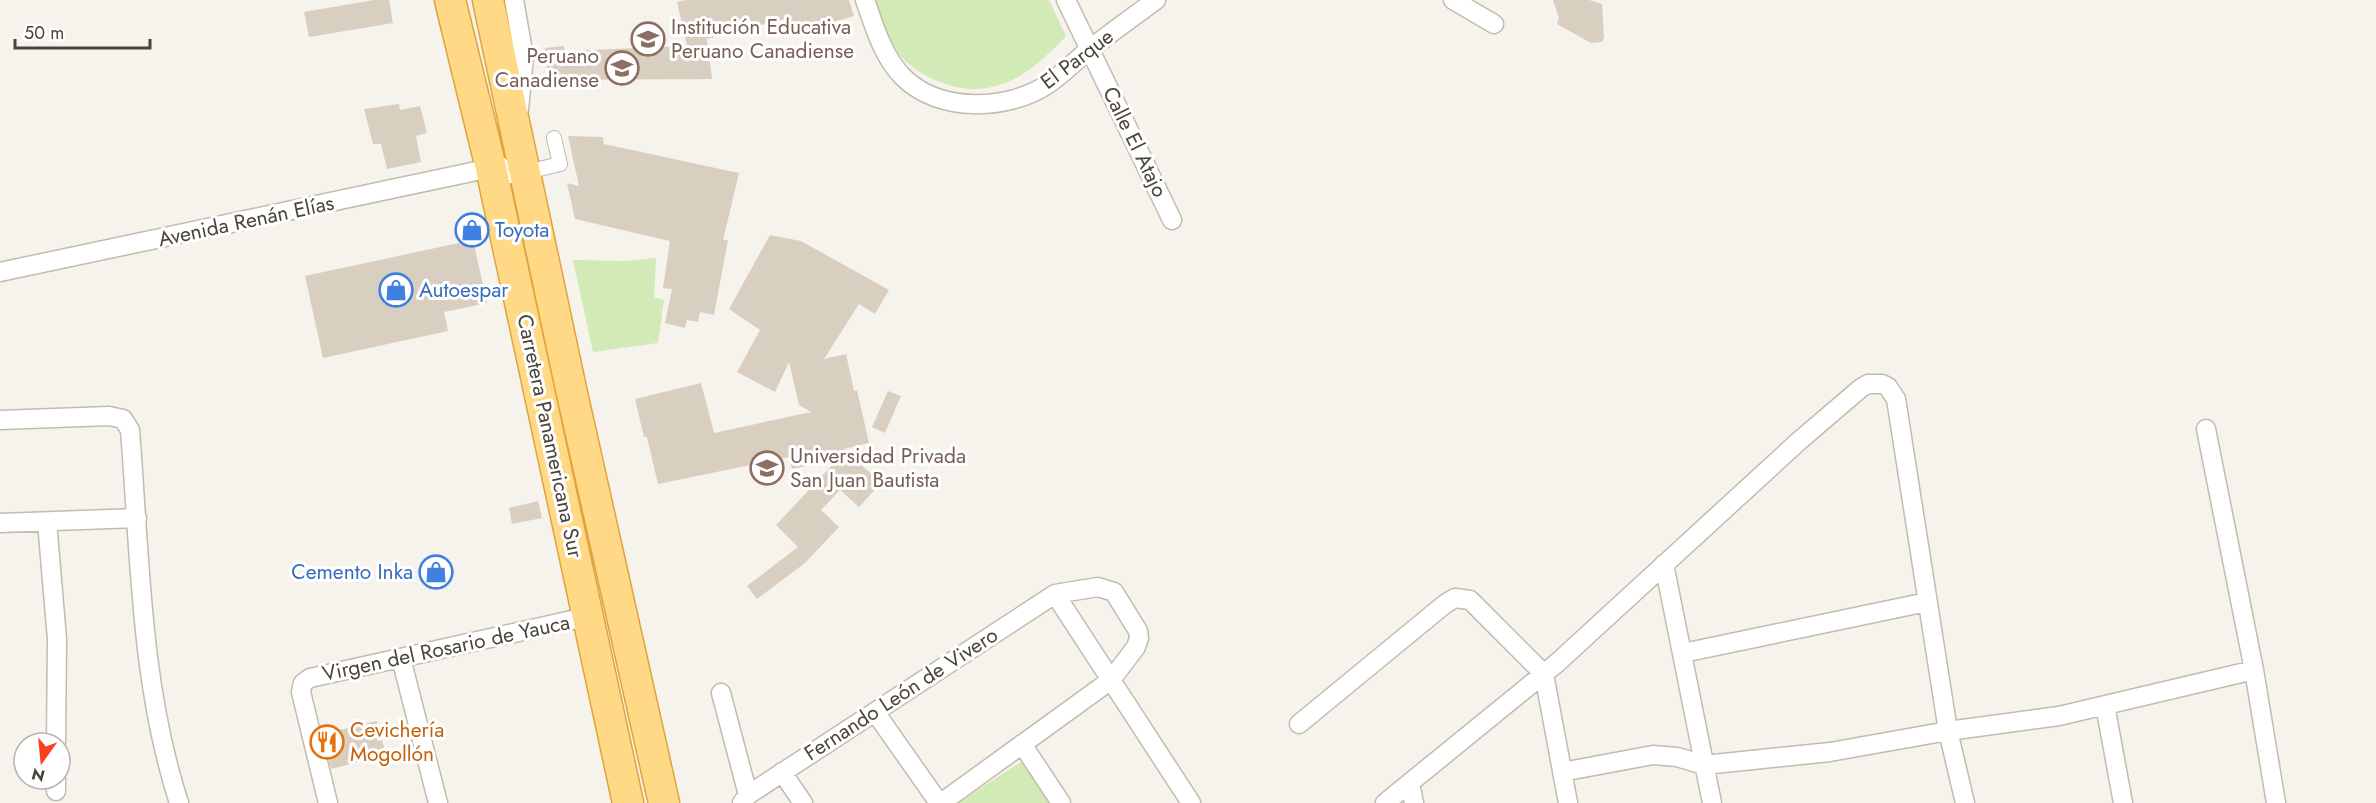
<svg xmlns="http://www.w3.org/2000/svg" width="2376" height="803" font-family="Jost,sans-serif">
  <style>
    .green { fill: #d2eab5 }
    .building { fill: #d8cfc1 }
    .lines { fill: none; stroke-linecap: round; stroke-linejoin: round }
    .pedestrian-casing { stroke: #c2bbae; stroke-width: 16 }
    .minor-casing { stroke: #c2bbae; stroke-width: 21 }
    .trunk-casing { stroke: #e0a43c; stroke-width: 33 }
    .pedestrian { stroke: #fff; stroke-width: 14 }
    .minor { stroke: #fff; stroke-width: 18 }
    .trunk { stroke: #ffd985; stroke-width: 30 }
    .labels { text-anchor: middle; stroke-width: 6; stroke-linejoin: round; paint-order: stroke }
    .education-label { font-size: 21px; fill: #785e54; stroke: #fff; text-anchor: start }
    .street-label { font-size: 21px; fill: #4b4439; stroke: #fff }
    .shop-label { font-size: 21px; fill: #366cbe; stroke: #fff; text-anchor: start }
    .food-label { font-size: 21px; fill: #c56008; stroke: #fff; text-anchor: start }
  </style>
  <rect width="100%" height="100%" fill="#f6f3ec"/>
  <path class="green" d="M875,0H1049L1066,36C1028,77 989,105 933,79C918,72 903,62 894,47C886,33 880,16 875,0Z
    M656,258L654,297L664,300L658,343L593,352L573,260L624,261Z
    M1027,758L1056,803H958Z"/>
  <path class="building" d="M374,0H389L393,23L309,37L304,12Z
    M686,0H849L854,16L794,34L789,18L707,39L712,79L548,80L545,48L564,46L565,51L687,46L677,2Z
    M1553,0H1589L1602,4L1604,37L1602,42L1591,43L1557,24L1559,18Z
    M399,104L400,110L420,106L427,133L416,136L421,162L387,169L381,144H373L364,109Z
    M568,136L603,137L604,144L739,173L723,240H728L714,315L700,312L698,322L687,320L685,328L665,323L672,289L663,288L670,241L575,219L567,183L579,186Z
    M770,235L801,241L889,290L875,314L859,304L824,359L846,354L854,391L857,390L869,443L844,449L881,483L859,507L840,490L821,510L839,527L805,563L757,599L747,586L798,547L776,525L837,460L792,469L789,457L658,484L647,437H644L635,399L701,383L714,433L811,412L799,405L789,362L775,392L737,372L760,330L729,309Z
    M473,240L487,303L444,312L448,331L323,358L305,276Z
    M888,391L901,396L885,433L872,427Z
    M538,501L542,518L512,524L509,508Z
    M377,721L386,755L331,769L323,734Z"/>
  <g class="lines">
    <g class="pedestrian-casing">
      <path id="pedestrian" d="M494,180L560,164L554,138"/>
    </g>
    <g class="minor-casing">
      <path id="minor" d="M514,0L524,57L519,109
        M865,0C874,26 883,57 903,77C939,113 1008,111 1048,84C1063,74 1076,60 1090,49C1112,32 1134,16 1156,0
        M1066,0L1172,220
        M1453,0L1494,24
        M0,272L500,166
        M0,420L109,416L123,419L130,430C140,554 140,683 179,803
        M2206,429L2254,670L2276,803
        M47,522L57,639L56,743
        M0,523L137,518
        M1664,564L1712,803
        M1055,594L1191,803
        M1683,653L1927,602
        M401,658L438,803
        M721,693L748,795
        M2105,705L2123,803
        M875,712L939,803
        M1299,724L1445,604L1455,598L1470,600L1544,674L1568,803
        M1022,744L1061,803
        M782,772L803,803
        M1562,772L1653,755L1677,757L1704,765L1830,752L1948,731L2059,716L2254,670
        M1410,783L1414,803
        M56,791V779
        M328,803L301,692L303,683L310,678L590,616
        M742,803L748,795L1055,594L1098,587L1114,592L1138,631L1139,638L1136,647L1111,680L941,803
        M1385,803L1557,663L1799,441L1861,388L1868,384H1882L1888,387L1896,399L1948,731L1965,803"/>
    </g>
    <g class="trunk-casing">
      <path id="trunk" d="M450,0L491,168L628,803
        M488,0L571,389L664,803"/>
    </g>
    <use href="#pedestrian" class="pedestrian"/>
    <use href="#minor" class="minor"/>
    <use href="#trunk" class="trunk"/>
  </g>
  <defs>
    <g id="school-ring" transform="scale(1.725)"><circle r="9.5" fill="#fff" stroke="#8d6e63" stroke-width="1.5"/><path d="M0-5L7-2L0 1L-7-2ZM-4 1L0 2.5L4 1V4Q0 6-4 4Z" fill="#8d6e63"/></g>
    <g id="shop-ring" transform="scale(1.725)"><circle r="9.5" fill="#fff" stroke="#3f7fe0" stroke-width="1.5"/><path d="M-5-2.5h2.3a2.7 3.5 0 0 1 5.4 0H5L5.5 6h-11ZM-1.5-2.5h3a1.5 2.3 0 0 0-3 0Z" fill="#3f7fe0"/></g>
    <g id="university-ring" transform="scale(1.725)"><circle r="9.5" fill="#fff" stroke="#8d6e63" stroke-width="1.5"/><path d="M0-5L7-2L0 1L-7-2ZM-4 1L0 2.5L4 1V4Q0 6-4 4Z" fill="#8d6e63"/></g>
    <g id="restaurant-ring" transform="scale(1.725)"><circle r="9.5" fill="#fff" stroke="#e8710a" stroke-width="1.5"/><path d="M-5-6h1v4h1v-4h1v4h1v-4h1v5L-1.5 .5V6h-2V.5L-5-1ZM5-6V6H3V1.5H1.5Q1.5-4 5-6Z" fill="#e8710a"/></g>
  </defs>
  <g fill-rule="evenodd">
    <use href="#school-ring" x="648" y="39"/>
    <use href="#school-ring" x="622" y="68"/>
    <use href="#shop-ring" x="472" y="230"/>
    <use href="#shop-ring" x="396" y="290"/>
    <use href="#university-ring" x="767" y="468"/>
    <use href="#shop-ring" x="436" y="572"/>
    <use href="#restaurant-ring" x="327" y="742"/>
  </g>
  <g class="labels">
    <g class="education-label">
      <text x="671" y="34">Institución Educativa<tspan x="671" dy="24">Peruano Canadiense</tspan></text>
      <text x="599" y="63" text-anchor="end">Peruano<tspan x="599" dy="24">Canadiense</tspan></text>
      <text x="790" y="463">Universidad Privada<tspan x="790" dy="24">San Juan Bautista</tspan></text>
    </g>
    <g class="street-label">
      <text transform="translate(1077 59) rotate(-37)" y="7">El Parque</text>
      <text transform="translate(1135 142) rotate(64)" y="7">Calle El Atajo</text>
      <text transform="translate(246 221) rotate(-12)" y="7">Avenida Renán Elías</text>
      <text transform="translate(550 436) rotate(78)" y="7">Carretera Panamericana Sur</text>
      <text transform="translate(446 648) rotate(-12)" y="7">Virgen del Rosario de Yauca</text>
      <text transform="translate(901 694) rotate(-33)" y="7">Fernando León de Vivero</text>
    </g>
    <g class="shop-label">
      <text x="495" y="237">Toyota</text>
      <text x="419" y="297">Autoespar</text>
      <text x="413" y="579" text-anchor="end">Cemento Inka</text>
    </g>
    <g class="food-label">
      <text x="350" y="737">Cevichería<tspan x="350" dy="24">Mogollón</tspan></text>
    </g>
  </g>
  <g transform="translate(42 761) rotate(195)"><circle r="28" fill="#ffffff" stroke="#b7b4b0" stroke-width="1.5"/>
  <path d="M0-4.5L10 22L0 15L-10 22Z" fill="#fc3f1d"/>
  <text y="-9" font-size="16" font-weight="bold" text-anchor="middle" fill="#4b4439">N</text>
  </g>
  <path d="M15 39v9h135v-9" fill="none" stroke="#4b4439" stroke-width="3"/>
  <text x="24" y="39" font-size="18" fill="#4b4439" stroke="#ffffff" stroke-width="4.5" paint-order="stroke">50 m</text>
</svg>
